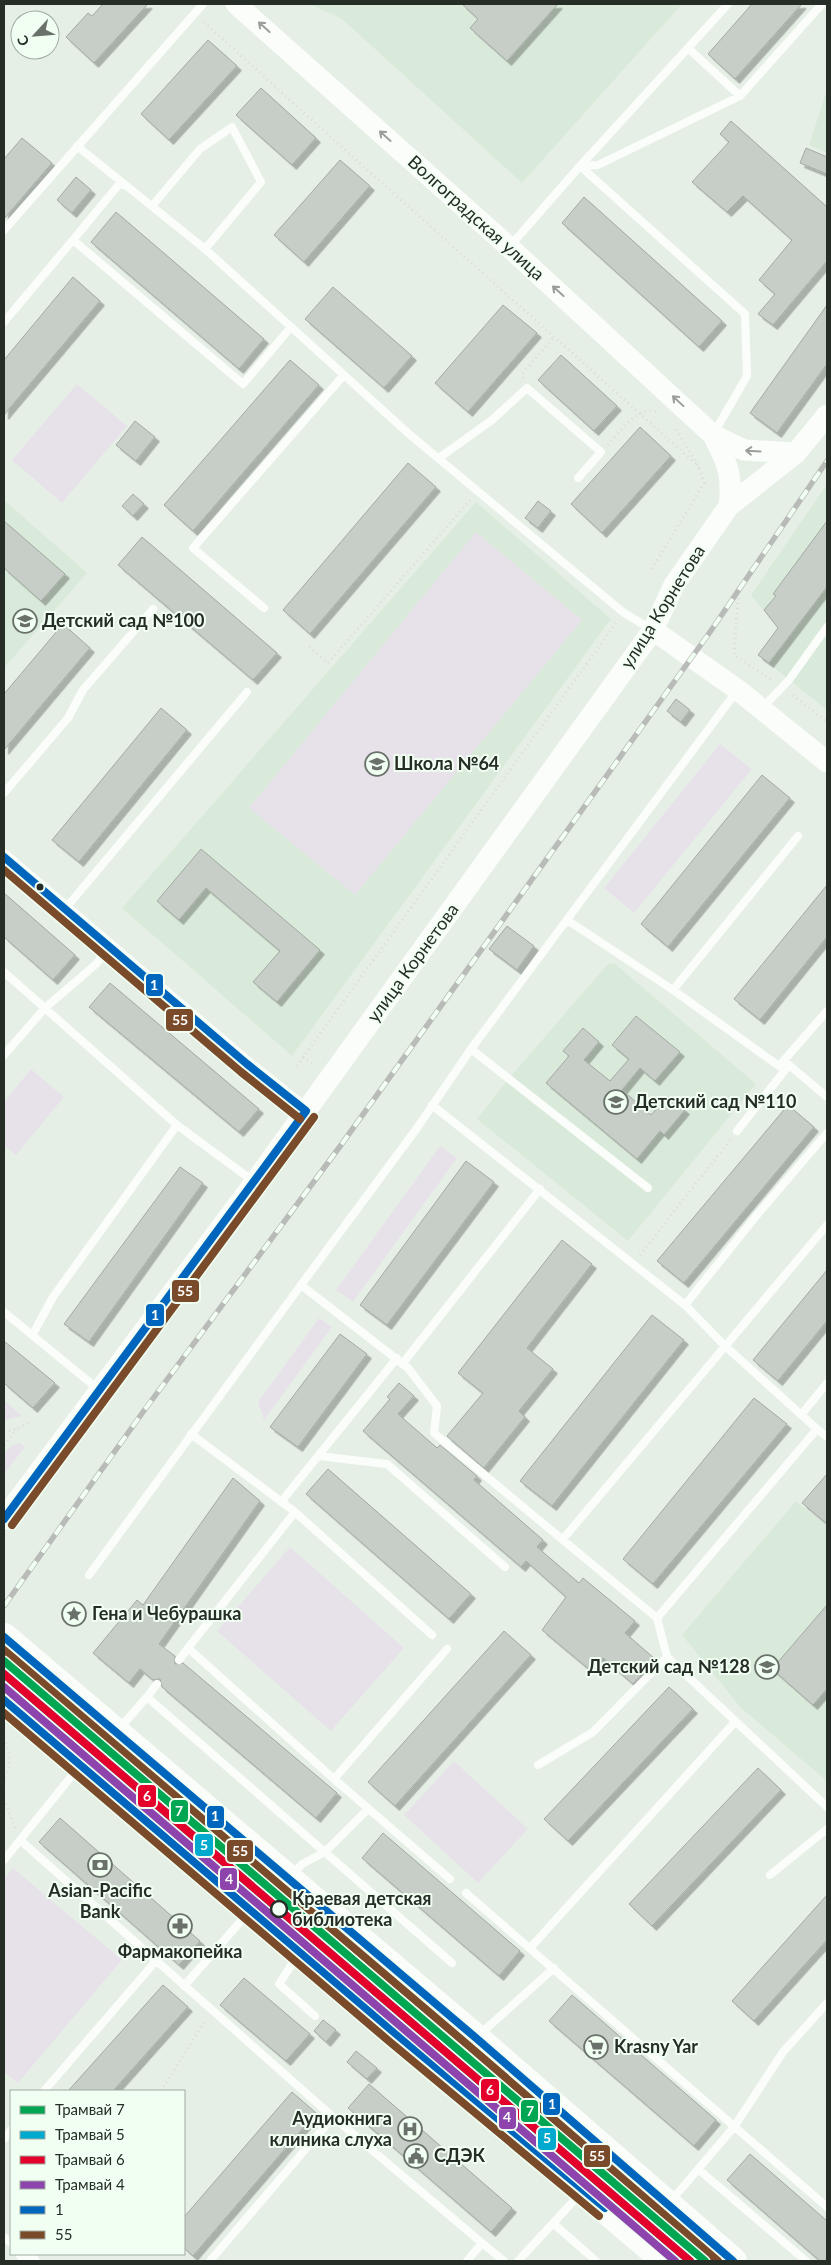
<svg xmlns="http://www.w3.org/2000/svg" width="831" height="2265" font-family="Lato,sans-serif">
  <style>
    .built { fill: #daeada }
    .green { fill: #e7e2ea }
    .building { fill: #c7cdc7; stroke: #a3aaa3; filter: url(#shadow) }
    .lines { fill: none; stroke-linecap: round; stroke-linejoin: round }
    .path { stroke: #d9dcd9; stroke-width: 3; stroke-dasharray: 1 4; stroke-linecap: butt }
    .lane { stroke: #fbfdfb; stroke-width: 8 }
    .street { stroke: #fbfdfb; stroke-width: 15 }
    .secondary { stroke: #fbfdfb; stroke-width: 21 }
    .highway { stroke: #fbfdfb; stroke-width: 28 }
    .rail-casing { stroke: #b9bbb9; stroke-width: 5.5 }
    .rail { stroke: #f1fff2; stroke-width: 4; stroke-dasharray: 11; stroke-linecap: butt }
    .bus-1-casing { stroke: #f1fff2; stroke-width: 11 }
    .bus-2-casing { stroke: #f1fff2; stroke-width: 11 }
    .bus-1 { stroke: #0065bd; stroke-width: 8 }
    .bus-2 { stroke: #7a4b2a; stroke-width: 8 }
    .tram-1-casing { stroke: #f1fff2; stroke-width: 11 }
    .tram-2-casing { stroke: #f1fff2; stroke-width: 11 }
    .tram-3-casing { stroke: #f1fff2; stroke-width: 11 }
    .tram-4-casing { stroke: #f1fff2; stroke-width: 11 }
    .tram-1 { stroke: #00a651; stroke-width: 8 }
    .tram-2 { stroke: #00a9ce; stroke-width: 8 }
    .tram-3 { stroke: #e4002b; stroke-width: 8 }
    .tram-4 { stroke: #8e44ad; stroke-width: 8 }
    .oneway { stroke: #9b9f9c }
    .bus-dot { fill: #262d27; stroke: #f1fff2; stroke-width: 2 }
    .stop-dot { fill: #f1fff2; stroke: #262d27; stroke-width: 2.5 }
    .labels { text-anchor: middle; stroke-width: 4; stroke-linejoin: round; paint-order: stroke }
    .street-label { font-size: 18px; fill: #262d27; stroke: #f1fff2 }
    .poi-label { font-size: 18px; font-weight: bold; fill: #262d27; stroke: #f1fff2; text-anchor: start }
    .stop-label { font-size: 18px; font-weight: bold; fill: #262d27; stroke: #f1fff2; text-anchor: start }
    .line-badge { stroke: #f1fff2; stroke-width: 2 }
    .badge-label { font-size: 14px; text-anchor: middle; font-weight: bold; fill: #fff }
  </style>
  <defs>
    <filter id="shadow"><feDropShadow dx="4.5" dy="4.5" stdDeviation="0" flood-color="#0004"/></filter>
  </defs>
  <rect width="100%" height="100%" fill="#e6efe6"/>
  <path class="built" d="M310,4H682L522,183L342,19Z
    M827,89V153L809,145Z
    M827,484V710L758,655L778,628L751,595Z
    M4,500L87,573L4,668Z
    M476,502L611,619L292,1056L122,908Z
    M614,963L756,1084L628,1241L477,1119L509,1078L608,964Z
    M796,1501L827,1526V1781L741,1708L682,1635Z"/>
  <path class="green" d="M77,384L127,426L62,503L12,460Z
    M476,532L582,620L355,895L249,808Z
    M720,744L752,769L634,913L604,888Z
    M31,1069L64,1097L16,1155L4,1145V1102Z
    M440,1146L457,1158L353,1302L336,1290Z
    M319,1318L332,1327L264,1420L258,1402Z
    M4,1400L22,1416L4,1420Z
    M20,1443L25,1447L4,1474C4,1456 0,1449 20,1443Z
    M290,1547L404,1648L331,1731L217,1631Z
    M454,1761L528,1829L478,1883L404,1815Z
    M13,1868L122,1960L18,2083L4,2072V1879Z"/>
  <path class="building" d="M103,4H148L94,63L66,37L88,13L92,16Z
    M462,4H558L507,61L470,28L478,19Z
    M752,4H802L735,79L708,54Z
    M208,40L237,66L169,140L141,114Z
    M261,88L316,138L292,165L236,115Z
    M731,121L827,207V261L773,325L758,314L775,294L759,280L792,240L743,196L727,212L692,182L729,142L720,134Z
    M22,138L52,163L4,219V159Z
    M806,148L827,157V174L800,163Z
    M340,160L370,186L304,262L274,235Z
    M76,177L91,190L72,213L57,200Z
    M584,197L722,321L699,347L562,223Z
    M116,212L264,339L239,369L91,242Z
    M73,277L100,301L4,415V360Z
    M333,287L412,356L384,388L305,319Z
    M503,305L537,333L468,412L435,383Z
    M827,305V364L777,433L750,413Z
    M561,355L617,406L594,431L538,380Z
    M290,360L319,385L193,531L164,505Z
    M135,421L155,437L136,461L116,445Z
    M640,427L671,456L602,533L571,504Z
    M408,463L436,487L310,634L283,610Z
    M133,494L144,504L133,516L122,506Z
    M538,501L551,511L538,528L525,518Z
    M4,521L65,574L41,601L4,568Z
    M827,521V587L769,663L758,655L778,628L764,610L776,596L773,594Z
    M142,537L277,653L253,680L118,565Z
    M63,624L90,648L4,750V694Z
    M676,699L690,710L681,722L667,711Z
    M161,708L187,730L79,862L52,840Z
    M762,775L790,798L668,947L641,924Z
    M201,849L320,950L277,1002L253,982L280,951L206,888L179,920L157,901Z
    M827,885V937L760,1020L734,999Z
    M4,893L75,955L53,980L4,937Z
    M507,926L534,946L517,970L489,949Z
    M110,983L259,1109L239,1132L89,1007Z
    M636,1016L680,1052L655,1081L640,1068L622,1090L651,1115L668,1096L685,1110L664,1135L660,1131L637,1159L546,1083L569,1056L563,1051L583,1028L599,1042L584,1060L610,1081L629,1059L612,1045Z
    M788,1105L814,1127L684,1283L657,1261Z
    M466,1161L494,1182L387,1325L360,1305Z
    M180,1167L203,1183L89,1342L64,1324Z
    M562,1240L592,1264L527,1348L553,1369L519,1411L525,1417L484,1468L447,1436L483,1393L458,1373Z
    M827,1270V1321L778,1381L753,1360Z
    M652,1315L684,1340L552,1506L520,1481Z
    M340,1334L367,1354L298,1447L270,1427Z
    M4,1341L55,1383L33,1408L4,1383Z
    M399,1383L414,1396L398,1414L437,1448L440,1445L477,1476L474,1480L543,1540L537,1547L579,1583L583,1578L635,1621L625,1633L655,1659L633,1684L603,1658L590,1670L542,1630L566,1597L526,1561L521,1567L363,1431L390,1399L387,1397Z
    M754,1398L787,1424L653,1584L623,1559Z
    M328,1469L471,1594L449,1619L306,1494Z
    M827,1474V1524L802,1503Z
    M233,1478L260,1501L159,1644L175,1656V1664L183,1663L337,1793L316,1818L162,1687L160,1679L153,1680L140,1669L129,1683L93,1653L137,1600L143,1605Z
    M827,1605V1689L813,1705L772,1669Z
    M504,1631L531,1655L395,1806L368,1782Z
    M669,1687L693,1709L568,1841L544,1819Z
    M758,1768L781,1790L652,1926L629,1904Z
    M60,1818L200,1941L179,1965L39,1842Z
    M383,1833L520,1951L499,1976L362,1858Z
    M827,1895V1940L754,2021L732,2001Z
    M244,1978L310,2034L286,2061L220,2005Z
    M163,1985L188,2007L113,2091H68Z
    M572,1995L716,2120L694,2146L549,2021Z
    M323,2020L336,2030L326,2042L314,2031Z
    M356,2051L377,2068L367,2079L347,2062Z
    M369,2084L512,2208L491,2232L348,2108Z
    M292,2092L316,2113L193,2256L184,2248V2217Z
    M750,2154L827,2221V2261H820L727,2180Z"/>
  <g class="lines">
    <path class="path" d="M204,22C368,172 534,318 699,467
      M523,378L522,374L555,336
      M608,445C622,430 636,406 658,412
      M652,569L704,483L699,467L676,429
      M738,598L734,655L773,681
      M309,647L328,663L471,499
      M793,695L827,722
      M303,1057L312,1063
      M297,1066L616,623
      M640,1255L730,1140
      M4,1432L17,1429L31,1421
      M4,1445L17,1429
      M4,1604L5,1605
      M4,1738C9,1752 13,1765 4,1778
      M4,1799L15,1828
      M161,2091L206,2019"/>
    <path class="lane" d="M728,4L688,48L740,96
      M688,48L580,166L745,314L747,376L714,433
      M77,146L205,249L409,434L624,613L651,629
      M123,185L120,183L73,240L243,384L291,327
      M149,204L152,206L200,149L232,127L261,182L205,249
      M4,230L203,4
      M510,246L580,166L598,165L740,96L822,4
      M4,322L73,240
      M439,458L492,420L527,388L601,452L578,478
      M264,608L193,548L343,376
      M763,707L789,680L827,627
      M4,793L68,718L83,690L153,609
      M65,909L247,692
      M567,920L673,990L779,1066L789,1065L827,1097
      M4,972L177,1125L253,1181
      M673,990L798,836
      M471,1049L648,1188
      M4,1055L45,1008L95,965L110,948
      M779,1066L827,1011
      M432,1105L685,1305L724,1345L817,1429L657,1618
      M737,1131L789,1065
      M301,1285L417,1128L471,1049L736,692
      M685,1305L757,1215L827,1133
      M4,1312L99,1390
      M33,1334L53,1297L177,1125
      M403,1363L540,1189
      M801,1415L827,1383
      M817,1429L827,1437
      M191,1434L295,1512
      M318,1456L387,1464L505,1567
      M281,1502L397,1358
      M563,1539L827,1225
      M89,1575L301,1285L408,1368L437,1406L434,1433L657,1618L667,1657L827,1807
      M432,1635L295,1512L188,1648L334,1779L450,1879
      M179,1660L188,1648
      M147,1697L157,1684
      M118,1730L147,1697L452,1963
      M538,1765L593,1732L667,1657
      M334,1779L447,1649
      M20,1840L333,2117L482,2243
      M4,1860L78,1768
      M770,1875L827,1829
      M291,1876L302,1864L325,1852L368,1809
      M466,1893L827,2207
      M531,1947L734,1723
      M298,1955L279,1984L315,2016
      M184,1986L248,1913
      M479,2035L554,1968
      M44,2091L155,1962
      M4,2139L11,2130
      M698,2169L806,2261
      M671,2201L734,2127L783,2052L827,2003
      M554,2224L596,2261
      M4,2237L11,2243
      M210,2261L333,2117
      M467,2261L482,2243L504,2261
      M518,2261L581,2193"/>
    <path class="street" d="M4,857L247,1064L306,1111
      M23,2254L32,2261"/>
    <path class="secondary" d="M236,4L509,247L713,435L744,450L796,453
      M713,435C727,462 733,475 729,506
      M653,630L738,690L827,762
      M4,1519L254,1183L653,630L674,585L729,506L796,453L827,415"/>
    <path class="highway" d="M4,1637L476,2038L733,2261
      M4,1700L666,2261"/>
    <g class="rail-casing">
      <path id="rail" d="M4,1606L143,1412L341,1145L710,632L827,461"/>
    </g>
    <use href="#rail" class="rail"/>
    <g class="bus-1-casing">
      <path id="bus-1" d="M4,857L247,1064L306,1111
        M4,1519L306,1111
        M4,1637L476,2038L733,2261
        M4,1700L396,2034L605,2208"/>
    </g>
    <g class="bus-2-casing">
      <path id="bus-2" d="M4,870L241,1072L300,1119
        M12,1525L314,1117
        M4,1650L469,2046L718,2261
        M4,1713L390,2042L599,2216"/>
    </g>
    <use href="#bus-1" class="bus-1"/>
    <use href="#bus-2" class="bus-2"/>
    <g class="tram-1-casing">
      <path id="tram-1" d="M4,1661L705,2261"/>
    </g>
    <g class="tram-2-casing">
      <path id="tram-2" d="M4,1674L690,2261"/>
    </g>
    <g class="tram-3-casing">
      <path id="tram-3" d="M4,1674L690,2261"/>
    </g>
    <g class="tram-4-casing">
      <path id="tram-4" d="M4,1687L675,2261"/>
    </g>
    <use href="#tram-1" class="tram-1"/>
    <use href="#tram-2" class="tram-2"/>
    <use href="#tram-3" class="tram-3"/>
    <use href="#tram-4" class="tram-4"/>
  </g>
  <defs><path id="oneway-shaft" d="M-6 0H5M1.5-3L5.5 0L1.5 3" fill="none" stroke-width="1.6" stroke-linecap="round" stroke-linejoin="round" transform="scale(1.25)"/></defs>
  <g class="oneway">
    <use href="#oneway-shaft" transform="translate(264 27) rotate(-138)"/>
    <use href="#oneway-shaft" transform="translate(385 136) rotate(-138)"/>
    <use href="#oneway-shaft" transform="translate(558 291) rotate(-138)"/>
    <use href="#oneway-shaft" transform="translate(678 401) rotate(-137)"/>
    <use href="#oneway-shaft" transform="translate(753 451) rotate(-177)"/>
  </g>
  <defs>
    <g id="school-ring" transform="scale(1.25)"><circle r="9.5" fill="#f1fff2" stroke="#69716a" stroke-width="1.5"/><path d="M0-5L7-2L0 1L-7-2ZM-4 1L0 2.5L4 1V4Q0 6-4 4Z" fill="#69716a"/></g>
    <g id="sight-ring" transform="scale(1.25)"><circle r="9.5" fill="#f1fff2" stroke="#69716a" stroke-width="1.5"/><path d="M0-6L1.8-2.2L6-1.7L2.9 1.2L3.7 5.4L0 3.3L-3.7 5.4L-2.9 1.2L-6-1.7L-1.8-2.2Z" fill="#69716a"/></g>
    <g id="bank-ring" transform="scale(1.25)"><circle r="9.5" fill="#f1fff2" stroke="#69716a" stroke-width="1.5"/><path d="M-6-4H6V4H-6ZM0-2.3a2.3 2.3 0 1 0 0 4.6a2.3 2.3 0 1 0 0-4.6Z" fill="#69716a"/></g>
    <g id="pharmacy-ring" transform="scale(1.25)"><circle r="9.5" fill="#f1fff2" stroke="#69716a" stroke-width="1.5"/><path d="M-2-6h4v4h4v4h-4v4h-4v-4h-4v-4h4Z" fill="#69716a"/></g>
    <g id="supermarket-ring" transform="scale(1.25)"><circle r="9.5" fill="#f1fff2" stroke="#69716a" stroke-width="1.5"/><path d="M-6-5.5h2.5l.6 2H6L4.5 2H-2.5L-4.4-4H-6ZM-1.5 3.2a1.3 1.3 0 1 0 .1 0ZM3 3.2a1.3 1.3 0 1 0 .1 0Z" fill="#69716a"/></g>
    <g id="hospital-ring" transform="scale(1.25)"><circle r="9.5" fill="#f1fff2" stroke="#69716a" stroke-width="1.5"/><path d="M-5-5h3v3.5h4V-5h3V5h-3V1.5h-4V5h-3Z" fill="#69716a"/></g>
    <g id="civic-ring" transform="scale(1.25)"><circle r="9.5" fill="#f1fff2" stroke="#69716a" stroke-width="1.5"/><path d="M-.6-6.5H3V-4.5H.6V-3L4-1V1h2V6H-6V1h2V-1L-.6-3ZM-1.2 2.5V6h2.4V2.5Z" fill="#69716a"/></g>
  </defs>
  <g fill-rule="evenodd">
    <use href="#school-ring" x="25" y="621"/>
    <use href="#school-ring" x="377" y="764"/>
    <use href="#school-ring" x="616" y="1102"/>
    <use href="#sight-ring" x="74" y="1614"/>
    <use href="#school-ring" x="767" y="1667"/>
    <use href="#bank-ring" x="100" y="1865"/>
    <use href="#pharmacy-ring" x="180" y="1926"/>
    <use href="#supermarket-ring" x="596" y="2047"/>
    <use href="#hospital-ring" x="410" y="2129"/>
    <use href="#civic-ring" x="416" y="2156"/>
  </g>
  <circle class="bus-dot" cx="40" cy="887" r="4.5"/>
  <circle class="stop-dot" cx="279" cy="1909" r="8"/>
  <g class="labels">
    <g class="street-label">
      <text transform="translate(476 218) rotate(42)" y="6">Волгоградская улица</text>
      <text transform="translate(663 607) rotate(-58)" y="6">улица Корнетова</text>
      <text transform="translate(413 963) rotate(-54)" y="6">улица Корнетова</text>
    </g>
    <g class="poi-label">
      <text x="42" y="627">Детский сад №100</text>
      <text x="394" y="770">Школа №64</text>
      <text x="634" y="1108">Детский сад №110</text>
      <text x="92" y="1620">Гена и Чебурашка</text>
      <text x="750" y="1673" text-anchor="end">Детский сад №128</text>
      <text x="100" y="1897" text-anchor="middle">Asian-Pacific<tspan x="100" dy="21">Bank</tspan></text>
      <text x="180" y="1958" text-anchor="middle">Фармакопейка</text>
      <text x="614" y="2053">Krasny Yar</text>
      <text x="392" y="2125" text-anchor="end">Аудиокнига<tspan x="392" dy="21">клиника слуха</tspan></text>
      <text x="434" y="2162">СДЭК</text>
    </g>
    <g class="stop-label">
      <text x="292" y="1905">Краевая детская<tspan x="292" dy="21">библиотека</tspan></text>
    </g>
  </g>
  <g class="line-badge">
    <rect x="145" y="973" width="19" height="24" rx="5" fill="#0065bd"/>
    <rect x="165" y="1008" width="29" height="24" rx="5" fill="#7a4b2a"/>
    <rect x="171" y="1279" width="29" height="24" rx="5" fill="#7a4b2a"/>
    <rect x="145" y="1303" width="20" height="24" rx="5" fill="#0065bd"/>
    <rect x="137" y="1784" width="20" height="24" rx="5" fill="#e4002b"/>
    <rect x="170" y="1799" width="19" height="24" rx="5" fill="#00a651"/>
    <rect x="206" y="1805" width="19" height="24" rx="5" fill="#0065bd"/>
    <rect x="194" y="1833" width="20" height="24" rx="5" fill="#00a9ce"/>
    <rect x="226" y="1839" width="28" height="24" rx="5" fill="#7a4b2a"/>
    <rect x="219" y="1867" width="19" height="24" rx="5" fill="#8e44ad"/>
    <rect x="480" y="2078" width="20" height="24" rx="5" fill="#e4002b"/>
    <rect x="542" y="2092" width="19" height="24" rx="5" fill="#0065bd"/>
    <rect x="520" y="2099" width="19" height="24" rx="5" fill="#00a651"/>
    <rect x="498" y="2106" width="19" height="24" rx="5" fill="#8e44ad"/>
    <rect x="537" y="2127" width="20" height="24" rx="5" fill="#00a9ce"/>
    <rect x="583" y="2144" width="28" height="24" rx="5" fill="#7a4b2a"/>
  </g>
  <g class="badge-label">
    <text x="154" y="990">1</text>
    <text x="180" y="1025">55</text>
    <text x="185" y="1296">55</text>
    <text x="155" y="1320">1</text>
    <text x="147" y="1801">6</text>
    <text x="179" y="1816">7</text>
    <text x="215" y="1821">1</text>
    <text x="204" y="1850">5</text>
    <text x="240" y="1856">55</text>
    <text x="229" y="1884">4</text>
    <text x="490" y="2095">6</text>
    <text x="552" y="2109">1</text>
    <text x="530" y="2116">7</text>
    <text x="507" y="2122">4</text>
    <text x="547" y="2143">5</text>
    <text x="597" y="2161">55</text>
  </g>
  <rect width="831" height="2265" fill="none" stroke="#262d27" stroke-width="10"/>
  <rect x="10" y="2090" width="175" height="165" fill="#f1fff2" stroke="#a0aba1"/>
  <rect x="20" y="2106" width="25" height="8" fill="#00a651" stroke="#a0aba1"/>
  <text x="55" y="2115" font-size="15" fill="#262d27">Трамвай 7</text>
  <rect x="20" y="2131" width="25" height="8" fill="#00a9ce" stroke="#a0aba1"/>
  <text x="55" y="2140" font-size="15" fill="#262d27">Трамвай 5</text>
  <rect x="20" y="2156" width="25" height="8" fill="#e4002b" stroke="#a0aba1"/>
  <text x="55" y="2165" font-size="15" fill="#262d27">Трамвай 6</text>
  <rect x="20" y="2181" width="25" height="8" fill="#8e44ad" stroke="#a0aba1"/>
  <text x="55" y="2190" font-size="15" fill="#262d27">Трамвай 4</text>
  <rect x="20" y="2206" width="25" height="8" fill="#0065bd" stroke="#a0aba1"/>
  <text x="55" y="2215" font-size="15" fill="#262d27">1</text>
  <rect x="20" y="2231" width="25" height="8" fill="#7a4b2a" stroke="#a0aba1"/>
  <text x="55" y="2240" font-size="15" fill="#262d27">55</text>
  <g transform="translate(35 35) rotate(244)"><circle r="24" fill="#f1fff2" stroke="#a0aba1"/>
  <path d="M0-4L9 19L0 12L-9 19Z" fill="#69716a"/>
  <text y="-8" font-size="14" font-weight="bold" text-anchor="middle" fill="#262d27">С</text>
  </g>
</svg>
